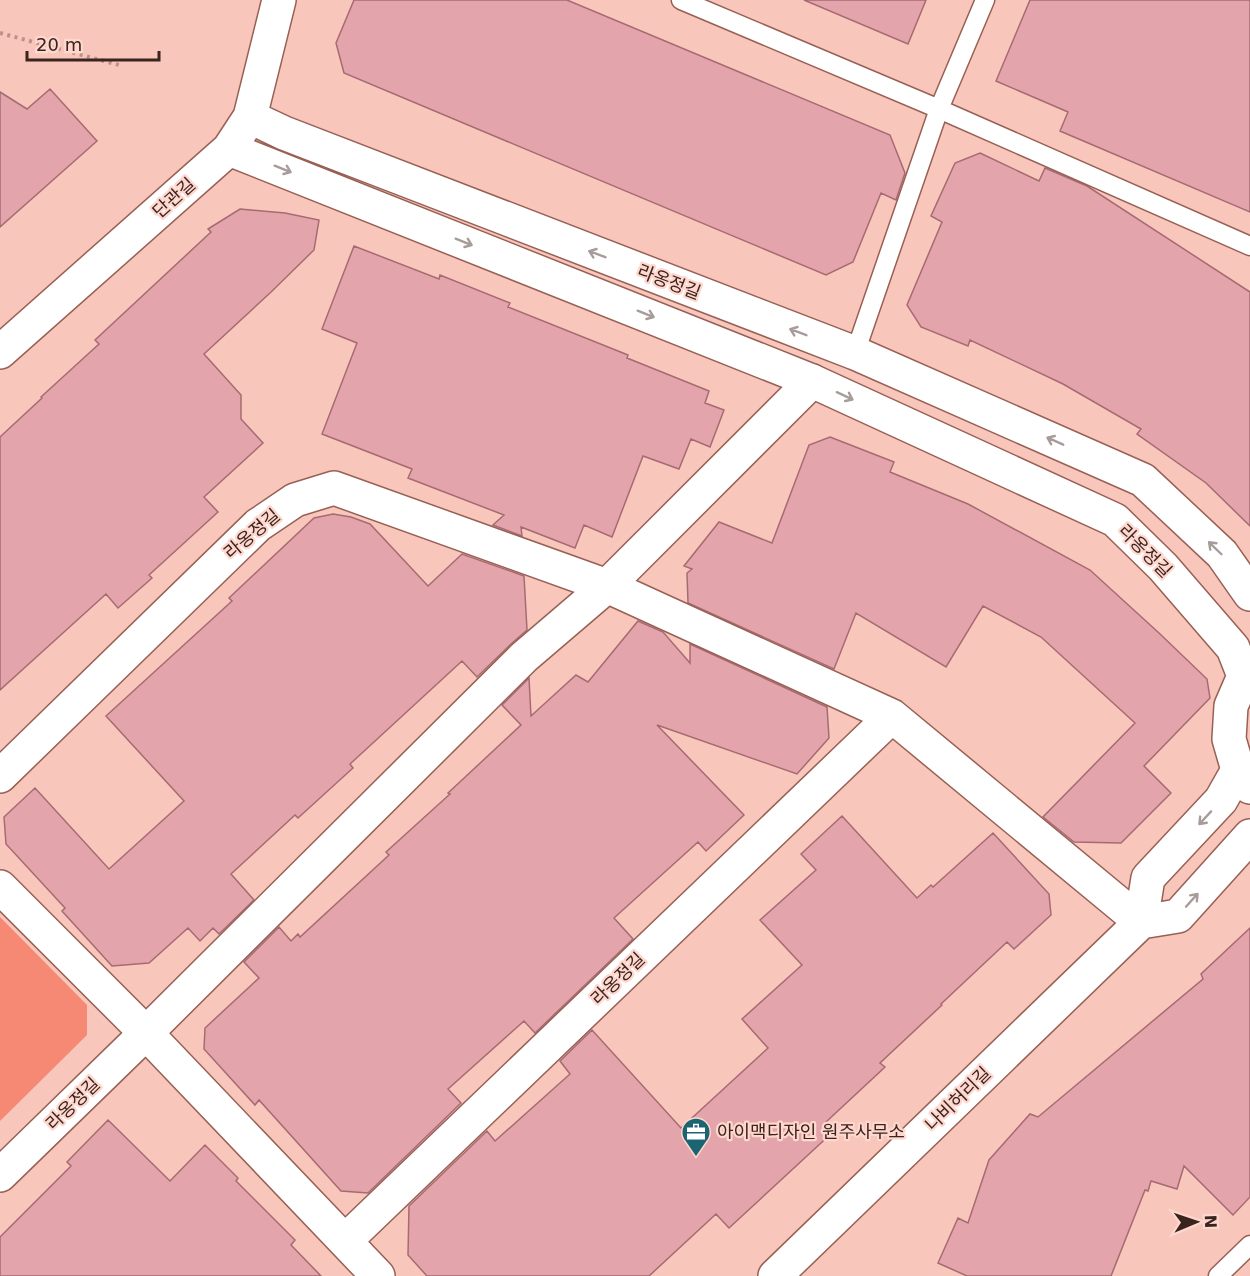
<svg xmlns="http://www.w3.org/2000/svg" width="1250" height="1276" font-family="'DejaVu Sans','Noto Sans KR',sans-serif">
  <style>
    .green { fill: #f58973 }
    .building { fill: #e4a4ab; stroke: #a66b72; stroke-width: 1.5 }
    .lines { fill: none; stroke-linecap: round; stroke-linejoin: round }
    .lane-casing { stroke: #986054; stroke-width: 21 }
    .street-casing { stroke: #986054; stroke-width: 36 }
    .secondary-casing { stroke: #986054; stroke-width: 36 }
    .path { stroke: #bc9188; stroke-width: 4; stroke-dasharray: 3 4.5; stroke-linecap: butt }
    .lane { stroke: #fff; stroke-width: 18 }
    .street { stroke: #fff; stroke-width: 33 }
    .secondary { stroke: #fff; stroke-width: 33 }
    .oneway { stroke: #a79c9a }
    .labels { text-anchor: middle; stroke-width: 4.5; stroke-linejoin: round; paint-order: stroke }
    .street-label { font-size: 18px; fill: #3b231e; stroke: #fed7ce }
    .poi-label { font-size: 18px; fill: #3b231e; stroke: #fed7ce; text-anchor: start }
  </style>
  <rect width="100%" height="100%" fill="#f9c6bb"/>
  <path class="green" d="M0,917L87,1005V1035L0,1121Z"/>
  <path class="building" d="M354,0H567L890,135L905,173L896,200L881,193L853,262L826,275L344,73L336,43Z
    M804,0H926L908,44Z
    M1030,0H1250V212L1060,131L1068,112L996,81Z
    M50,89L97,141L0,227V92L27,109Z
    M980,153L1039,181L1045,168L1087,186L1250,292V526L1206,483L1137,434L1141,429L1063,384L970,340L968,346L921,327L907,305L942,222L931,216L955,163Z
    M240,209L285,213L319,220L314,250L270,293L204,354L241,395V419L263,443L204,497L218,512L149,575L152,578L118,608L106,594L0,690V437L42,398L41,397L99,344L95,340L211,232L208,229Z
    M354,246L439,279L440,275L510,303L508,307L628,355L627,358L709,391L705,403L724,410L710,447L691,439L679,469L643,456L612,537L584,525L575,548L521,527L522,536L493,525L504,515L408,478L412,469L322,434L357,343L322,329Z
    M830,437L894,462L890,472L968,504L1090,570L1159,633L1207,679L1210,698L1144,766L1171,793L1121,843L1074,842L1043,817L1135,723L1041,637L983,606L946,667L856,613L834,669L688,603L687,573L692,569L684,566L719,522L772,543L809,445Z
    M333,514L351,517L370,524L428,586L462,554L524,576L527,630L511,644L477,677L462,661L350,764L353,768L298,818L295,815L231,874L254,900L219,934L213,928L200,941L188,928L149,963L112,966L62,911L65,908L6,844L4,817L35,788L109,869L184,801L106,716L232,601L229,598L314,518Z
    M638,621L663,632L690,663V644L827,707L829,738L797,774L657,725L744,815L706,851L698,842L614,918L633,939L535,1033L524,1021L448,1089L461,1103L368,1193L341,1191L259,1100L255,1105L204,1049L205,1028L259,978L244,962L279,927L291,941L298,934L300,937L389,855L386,852L450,794L448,793L521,725L502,705L529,678L531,716L576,675L588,682Z
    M842,816L917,898L931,885L933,887L993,833L1049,894L1051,915L1014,949L1007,942L941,1004L942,1005L880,1063L885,1067L826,1122L834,1131L729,1228L716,1214L649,1276H427L408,1255L409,1206L487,1131L495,1141L570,1074L560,1061L592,1030L681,1128L768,1048L742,1019L802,965L760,920L816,870L801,854Z
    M1250,928V1197L1233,1215L1184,1166L1177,1189L1151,1181L1148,1191L1145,1190L1111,1276H967L938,1263L958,1218L968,1223L989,1160L1030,1114L1038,1117L1203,979L1201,974Z
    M108,1120L170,1181L205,1145L238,1178L236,1181L295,1240L291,1245L321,1276H0V1237L71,1166L67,1162Z"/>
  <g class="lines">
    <g class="lane-casing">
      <path id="lane" d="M681,0L939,109L1250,246
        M855,353L939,109L985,0
        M1218,1276L1250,1245"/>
    </g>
    <g class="street-casing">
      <path id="street" d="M0,776L258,525L295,500L334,488L607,586L892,716L1141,922
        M0,887L146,1033L378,1276
        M0,1175L146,1033L524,657L607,586L812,381
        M345,1241L892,716"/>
    </g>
    <g class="secondary-casing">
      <path id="secondary" d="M250,117L284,133L855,353L1143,480L1222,554L1250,594
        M229,149L812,381L1115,520L1163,567L1233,648L1244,676
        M0,352L229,149L250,117L279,0
        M1250,670L1244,676L1231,706L1229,739L1238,770L1250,787
        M1141,922L1148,878L1221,800L1238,770
        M1141,922L1178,916L1250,836
        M775,1276L1141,922"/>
    </g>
    <path class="path" d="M0,33L119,65"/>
    <use href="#lane" class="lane"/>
    <use href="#street" class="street"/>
    <use href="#secondary" class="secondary"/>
  </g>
  <defs><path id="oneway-shaft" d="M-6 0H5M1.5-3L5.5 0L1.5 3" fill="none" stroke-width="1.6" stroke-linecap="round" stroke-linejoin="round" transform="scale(1.5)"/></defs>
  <g class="oneway">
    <use href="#oneway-shaft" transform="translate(283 169) rotate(22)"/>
    <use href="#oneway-shaft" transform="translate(464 242) rotate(22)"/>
    <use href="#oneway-shaft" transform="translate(597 254) rotate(-159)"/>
    <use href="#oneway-shaft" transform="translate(646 314) rotate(22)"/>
    <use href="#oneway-shaft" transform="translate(798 332) rotate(-159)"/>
    <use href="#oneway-shaft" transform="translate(845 396) rotate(25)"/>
    <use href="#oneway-shaft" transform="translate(1055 441) rotate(-156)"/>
    <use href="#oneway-shaft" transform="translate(1215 548) rotate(-136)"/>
    <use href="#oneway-shaft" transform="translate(1205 818) rotate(133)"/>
    <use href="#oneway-shaft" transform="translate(1192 900) rotate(-48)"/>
  </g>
  <defs>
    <g id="office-pin" transform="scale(1.5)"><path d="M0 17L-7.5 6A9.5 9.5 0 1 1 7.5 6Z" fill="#1b6471" stroke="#fed7ce"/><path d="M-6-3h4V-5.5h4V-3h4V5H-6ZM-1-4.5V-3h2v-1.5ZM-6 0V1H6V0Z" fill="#fff"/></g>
  </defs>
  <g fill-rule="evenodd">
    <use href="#office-pin" x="696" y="1132"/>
  </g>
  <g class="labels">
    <g class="street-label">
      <text transform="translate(174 198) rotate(-42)" y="6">단관길</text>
      <text transform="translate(669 282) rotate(21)" y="6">라옹정길</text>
      <text transform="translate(252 534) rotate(-40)" y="6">라옹정길</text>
      <text transform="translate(1145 551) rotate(45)" y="6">라옹정길</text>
      <text transform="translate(618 979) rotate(-44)" y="6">라옹정길</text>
      <text transform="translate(958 1099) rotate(-44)" y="6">나비허리길</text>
      <text transform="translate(73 1104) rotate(-44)" y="6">라옹정길</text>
    </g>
    <g class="poi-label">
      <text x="717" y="1138">아이맥디자인 원주사무소</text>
    </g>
  </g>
  <g transform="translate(1196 1222) rotate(88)" stroke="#fed7ce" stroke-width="4.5" paint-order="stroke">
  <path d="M0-4.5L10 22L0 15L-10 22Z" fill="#3b231e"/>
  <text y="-9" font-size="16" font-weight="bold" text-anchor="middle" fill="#3b231e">N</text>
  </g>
  <path d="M27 51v9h132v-9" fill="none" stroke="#3b231e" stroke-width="3"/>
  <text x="36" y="51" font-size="18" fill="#3b231e" stroke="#fed7ce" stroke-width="4.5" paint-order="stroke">20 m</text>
</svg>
